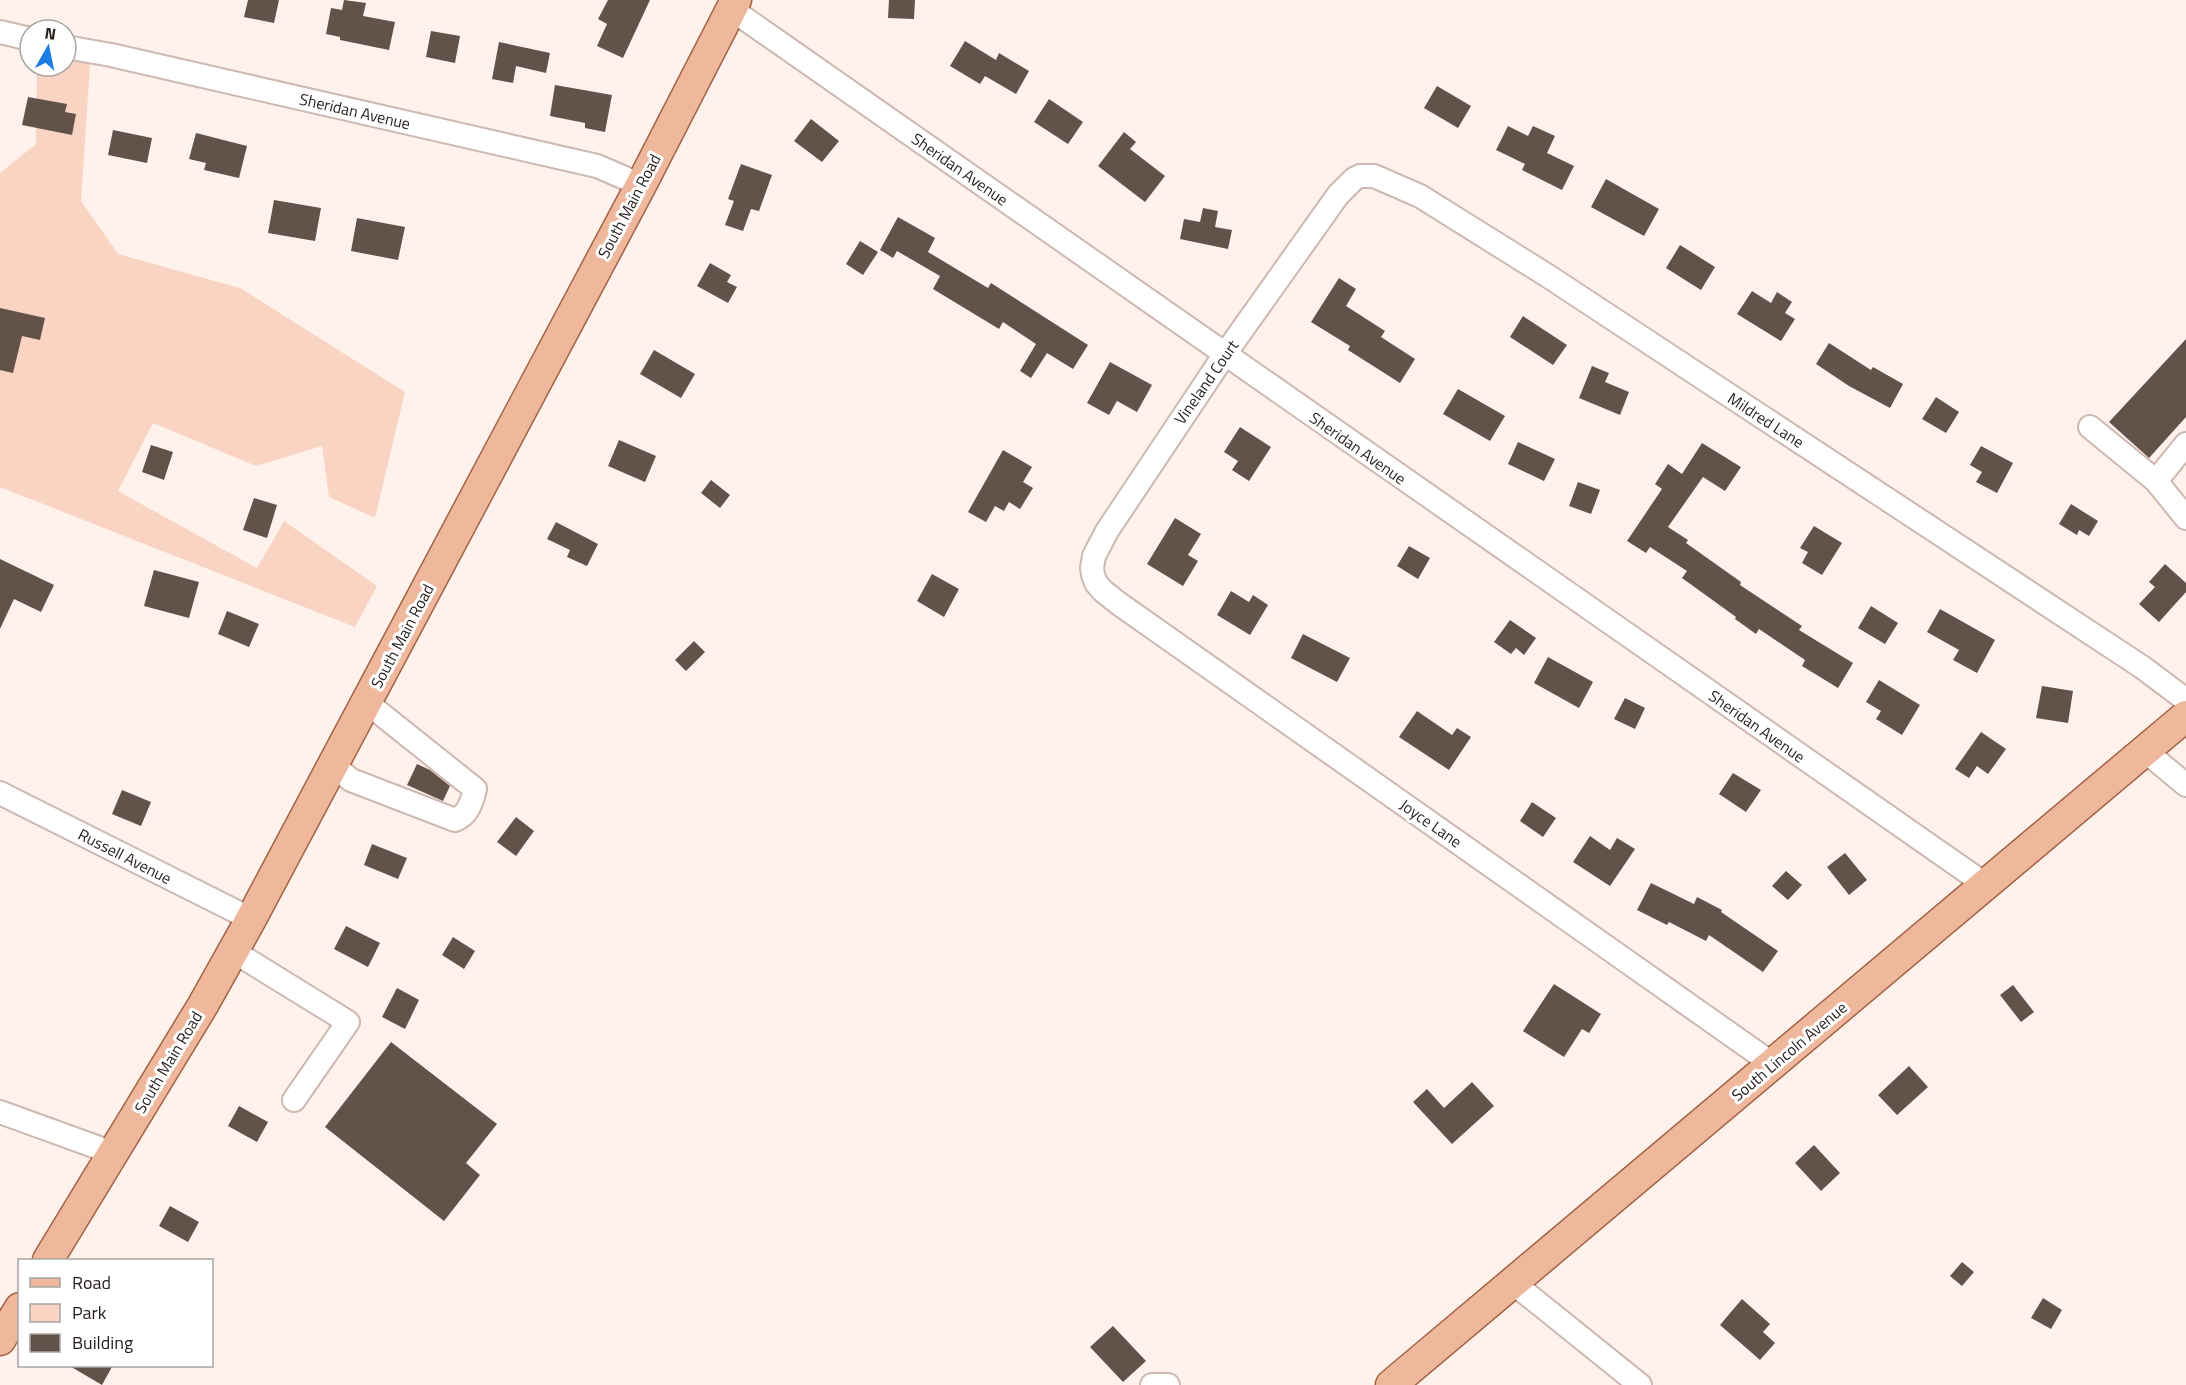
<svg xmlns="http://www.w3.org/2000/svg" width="2186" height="1385" font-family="'Titillium Web',sans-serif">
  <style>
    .green { fill: #f9d4c3 }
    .building { fill: #63524a }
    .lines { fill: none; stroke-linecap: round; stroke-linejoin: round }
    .minor-casing { stroke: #cdb9b0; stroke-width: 26 }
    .major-casing { stroke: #a26345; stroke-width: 33 }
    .minor { stroke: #fff; stroke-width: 22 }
    .major { stroke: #efb89d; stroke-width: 30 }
    .labels { text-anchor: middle; stroke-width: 6; stroke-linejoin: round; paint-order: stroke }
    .street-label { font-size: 16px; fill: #251e1a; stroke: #fff }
  </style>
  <rect width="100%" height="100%" fill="#fff2ec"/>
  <path class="green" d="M66,44L91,50L81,201L118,254L240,288L405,392L375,518L329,497L322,446L256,466L153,423L118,491L257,568L284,521L377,586L355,627L0,487V173L36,144L37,66H66Z"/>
  <path class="building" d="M248,0H279L274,23L244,17Z
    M344,0L366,3L363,16L395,22L389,50L340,40V37L326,34L331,8L342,10Z
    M608,0H650L623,58L597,46L607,24L598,19Z
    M889,0H915L914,19L888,18Z
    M431,31L460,36L455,63L426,57Z
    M965,41L996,60L999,53L1029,71L1016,94L985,76L980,84L950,66Z
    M499,42L550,53L546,73L516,66L513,83L492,79Z
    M555,85L612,95L605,132L585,128V123L550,116Z
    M1437,86L1471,106L1458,128L1424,108Z
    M28,97L67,104L65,112L76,114L72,135L22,125Z
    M1049,99L1083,122L1068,144L1034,122Z
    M811,119L839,141L822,162L794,141Z
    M1508,126L1528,136L1533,126L1555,136L1547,153L1574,166L1562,190L1522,170L1525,164L1496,150Z
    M113,130L152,138L147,163L108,155Z
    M1124,132L1136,142L1130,149L1165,176L1145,202L1098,166Z
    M196,133L247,146L239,178L204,170L206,163L189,159Z
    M741,164L772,175L759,211L751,209L743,231L725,225L734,201L728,199Z
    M1606,179L1659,209L1644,236L1591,207Z
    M274,200L321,208L315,241L268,233Z
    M1203,208L1218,211L1215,227L1232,230L1228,249L1180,239L1184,219L1200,222Z
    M898,217L935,238L928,252L988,288L991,283L1088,345L1073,369L1047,353L1031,378L1020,371L1036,344L1003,322L999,329L933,289L940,276L897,251L893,258L880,250Z
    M357,218L405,227L398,260L351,251Z
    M860,241L878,252L863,275L846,264Z
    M1680,245L1715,267L1701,290L1666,268Z
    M710,263L731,275L727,282L737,287L728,303L697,286Z
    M1339,278L1356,289L1346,306L1385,331L1381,337L1415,359L1400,383L1348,350L1350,346L1311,322Z
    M1752,291L1771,303L1777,292L1792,302L1785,313L1795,319L1781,341L1737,314Z
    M0,308L45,318L40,340L22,336L13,373L0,370Z
    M1523,316L1567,345L1553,365L1510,337Z
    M2186,339V417L2149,458L2109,422Z
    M1829,343L1871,370L1873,367L1903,384L1890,408L1849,386L1816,364Z
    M654,350L695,374L681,398L640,374Z
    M1110,362L1152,385L1137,412L1117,401L1109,415L1087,403Z
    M1592,366L1609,373L1605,382L1629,392L1620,415L1579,398Z
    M1458,389L1505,416L1490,441L1443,414Z
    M1936,397L1959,412L1946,433L1922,419Z
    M1240,427L1271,447L1249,481L1232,470L1238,461L1224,452Z
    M619,440L656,456L645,482L608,466Z
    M1518,442L1555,459L1544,481L1508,464Z
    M1702,443L1741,467L1725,491L1703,477L1668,527L1688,540L1686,543L1741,582L1740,585L1802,626L1799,630L1853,663L1838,688L1802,666L1805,660L1759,629L1756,634L1735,619L1736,617L1682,578L1687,571L1650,547L1646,553L1627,541L1662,489L1655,484L1668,464L1682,474Z
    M151,445L173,452L164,480L142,472Z
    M1981,446L2013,463L1997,493L1976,482L1982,472L1970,465Z
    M1003,450L1032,467L1023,482L1033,488L1020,509L1009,502L1004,511L995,506L986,522L968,512Z
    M711,480L730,495L720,508L701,493Z
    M1578,482L1600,490L1591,514L1569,506Z
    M254,498L277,505L267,538L243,530Z
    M2071,504L2098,521L2089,536L2079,530L2077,535L2059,524Z
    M1175,518L1201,534L1188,555L1198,561L1183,586L1147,564Z
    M556,522L598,544L587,566L567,557L570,550L547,539Z
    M1814,526L1842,543L1822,575L1802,563L1808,552L1800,548Z
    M1409,546L1430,558L1418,579L1397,566Z
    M0,559L54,585L41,612L14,599L0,629Z
    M2165,564L2186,583V592L2159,622L2139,604L2155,587L2149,582Z
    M154,570L199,582L189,618L144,606Z
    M932,574L959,589L944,617L917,601Z
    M1231,591L1249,602L1253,595L1268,605L1250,635L1217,615Z
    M1871,606L1898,623L1885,644L1858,628Z
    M1940,609L1995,640L1977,673L1953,660L1959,650L1927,632Z
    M227,611L259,624L249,647L218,634Z
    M1510,620L1536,638L1524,655L1516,648L1511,654L1494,642Z
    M1303,634L1350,658L1337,682L1291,658Z
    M694,641L705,652L686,671L675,660Z
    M1548,657L1593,682L1579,708L1534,683Z
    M1879,680L1920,705L1902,735L1876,719L1881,711L1866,702Z
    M2042,686L2073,691L2068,723L2036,718Z
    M1625,698L1645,708L1635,729L1614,719Z
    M1417,711L1452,735L1457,728L1471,737L1449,770L1399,737Z
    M1981,732L2006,749L1988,774L1977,766L1969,778L1955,769Z
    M417,764L430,770L450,786L443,801L407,785Z
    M1733,773L1761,790L1746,812L1719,794Z
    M122,790L151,802L141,826L112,814Z
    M1532,802L1556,818L1543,837L1520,821Z
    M516,817L534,831L516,856L497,842Z
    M1590,836L1610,850L1617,838L1635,849L1610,886L1573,862Z
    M372,844L407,858L398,879L364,865Z
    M1845,853L1867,880L1849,895L1827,867Z
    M1786,871L1802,885L1788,900L1772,886Z
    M1651,883L1694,904L1697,897L1722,910L1721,912L1778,951L1763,972L1709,935L1706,941L1669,922L1667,925L1637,910Z
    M346,926L380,943L368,967L334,949Z
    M453,937L475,951L464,969L442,955Z
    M1554,984L1601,1014L1589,1033L1582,1029L1564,1057L1523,1031Z
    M2013,985L2034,1012L2021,1022L2000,995Z
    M397,988L419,1000L405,1029L382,1017Z
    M391,1042L497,1124L466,1163L480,1175L444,1221L325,1127Z
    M1909,1066L1928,1087L1897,1115L1878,1095Z
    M1472,1082L1494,1106L1452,1144L1413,1102L1427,1089L1444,1108Z
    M239,1106L268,1122L257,1142L228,1126Z
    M1814,1145L1840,1173L1821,1191L1795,1163Z
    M170,1206L199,1222L188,1242L159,1226Z
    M1962,1262L1974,1272L1962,1286L1950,1276Z
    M2043,1298L2062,1310L2051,1329L2031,1318Z
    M1742,1299L1770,1324L1763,1332L1775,1343L1760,1360L1720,1325Z
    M1113,1326L1146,1361L1123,1382L1090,1347Z
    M68,1365H113L102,1385Z"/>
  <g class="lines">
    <g class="minor-casing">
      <path id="minor" d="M731,9L1986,885
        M0,32L30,39
        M66,47L111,55L597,166L641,185
        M2090,427L2156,481L2186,518
        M2156,481L2186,444
        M2145,751L2186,785
        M333,765L351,780L455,820C468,815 472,802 475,789L366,702
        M0,793L251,919
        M233,951L348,1022L294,1100
        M1774,1065L1118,603L1103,591L1096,583L1093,575L1092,568L1094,556L1107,531L1225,354L1338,195L1354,179L1360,176H1374L1420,196L1548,276L2142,667L2186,700
        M0,1112L113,1153
        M1512,1282L1640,1385
        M1152,1385H1168"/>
    </g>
    <g class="major-casing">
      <path id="major" d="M48,1260L203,1005L251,919L641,185L736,0
        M0,1340L20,1308
        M1391,1385L2186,716"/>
    </g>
    <use href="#minor" class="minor"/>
    <use href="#major" class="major"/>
  </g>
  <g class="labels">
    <g class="street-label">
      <text transform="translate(355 111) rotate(13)" y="6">Sheridan Avenue</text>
      <text transform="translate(960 169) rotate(35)" y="6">Sheridan Avenue</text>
      <text transform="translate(629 206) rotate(-62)" y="6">South Main Road</text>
      <text transform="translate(1206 382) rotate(-55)" y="6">Vineland Court</text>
      <text transform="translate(1766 420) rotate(33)" y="6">Mildred Lane</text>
      <text transform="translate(1358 448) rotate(35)" y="6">Sheridan Avenue</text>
      <text transform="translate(402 636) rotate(-62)" y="6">South Main Road</text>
      <text transform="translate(1757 726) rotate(35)" y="6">Sheridan Avenue</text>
      <text transform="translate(1431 823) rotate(35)" y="6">Joyce Lane</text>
      <text transform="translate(125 856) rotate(27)" y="6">Russell Avenue</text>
      <text transform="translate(1789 1051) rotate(-40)" y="6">South Lincoln Avenue</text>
      <text transform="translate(168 1062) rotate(-59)" y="6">South Main Road</text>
    </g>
  </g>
  <rect x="18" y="1259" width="195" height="108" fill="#ffffff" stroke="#a8a5a3" stroke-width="1.5"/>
  <rect x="30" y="1278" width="30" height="9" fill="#efb89d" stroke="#a8a5a3" stroke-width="1.5"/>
  <text x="72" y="1289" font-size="18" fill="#251e1a">Road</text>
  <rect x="30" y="1304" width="30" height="18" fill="#f9d4c3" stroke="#a8a5a3" stroke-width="1.5"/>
  <text x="72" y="1319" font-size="18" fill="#251e1a">Park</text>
  <rect x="30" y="1334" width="30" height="18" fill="#63524a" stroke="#a8a5a3" stroke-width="1.5"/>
  <text x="72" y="1349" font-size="18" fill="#251e1a">Building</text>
  <g transform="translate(48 48) rotate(9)"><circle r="28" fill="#ffffff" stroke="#a8a5a3" stroke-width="1.5"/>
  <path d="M0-4.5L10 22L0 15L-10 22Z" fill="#1e7ce5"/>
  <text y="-9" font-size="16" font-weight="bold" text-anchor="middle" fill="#251e1a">N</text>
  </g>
</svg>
